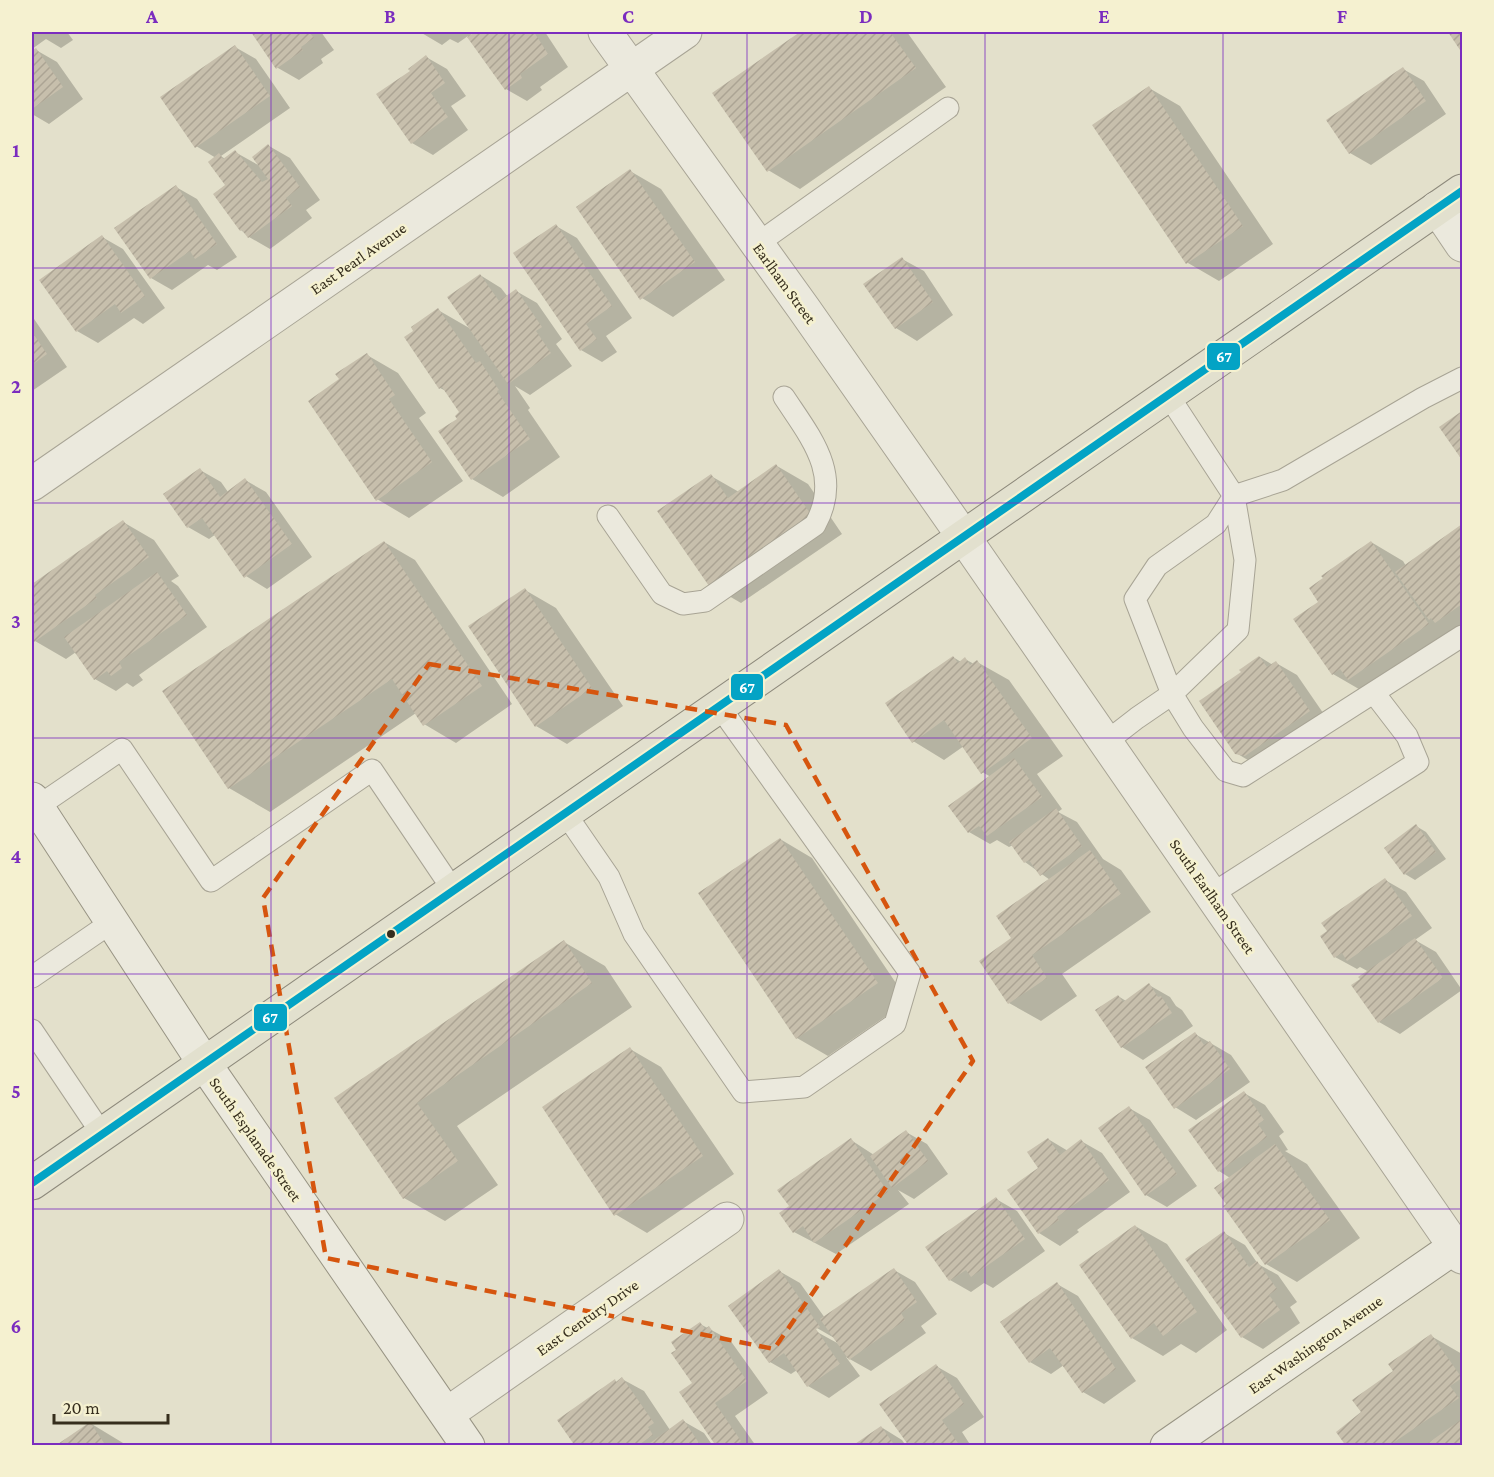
<svg xmlns="http://www.w3.org/2000/svg" width="1494" height="1477" font-family="'Crimson Pro',serif">
  <style>
    .shadow { fill: #0003; fill-rule: evenodd }
    .building { fill: url(#building-hatch) }
    .lines { fill: none; stroke-linecap: round; stroke-linejoin: round }
    .lane-casing { stroke: #a8a495; stroke-width: 23 }
    .street-casing { stroke: #a8a495; stroke-width: 35 }
    .secondary-casing { stroke: #989484; stroke-width: 35 }
    .primary-casing { stroke: #8d897b; stroke-width: 35 }
    .lane { stroke: #ebe9dd; stroke-width: 21 }
    .street { stroke: #ebe9dd; stroke-width: 33 }
    .secondary { stroke: #ebe9dd; stroke-width: 33 }
    .primary { stroke: #e2e0ce; stroke-width: 33 }
    .bus-1-casing { stroke: #f5f1d0; stroke-width: 12 }
    .bus-1 { stroke: #03a3c5; stroke-width: 8 }
    .marked { fill: none; stroke: #d6550e; stroke-width: 4.5; stroke-dasharray: 12 8; stroke-linejoin: round }
    .grid { fill: none; stroke: #7b2cbf; stroke-width: 1.5; stroke-opacity: 0.55 }
    .bus-dot { fill: #362e1d; stroke: #f5f1d0; stroke-width: 2 }
    .labels { text-anchor: middle; stroke-width: 5; stroke-linejoin: round; paint-order: stroke }
    .street-label { font-size: 16px; fill: #362e1d; stroke: #f5f1d0 }
    .line-badge { stroke: #f5f1d0; stroke-width: 2 }
    .badge-label { font-size: 16px; text-anchor: middle; font-weight: bold; fill: #fff }
    .neatline { fill: none; stroke: #7b2cbf; stroke-width: 2 }
    .grid-label { font-size: 20px; text-anchor: middle; font-weight: bold; fill: #7b2cbf }
  </style>
  <defs>
    <pattern id="building-hatch" width="6" height="6" patternUnits="userSpaceOnUse" patternTransform="scale(1.5)"><rect width="6" height="6" fill="#c7bfac"/><path d="M-1 1l2-2M0 6l6-6M5 7l2-2" fill="none" stroke="#aca494"/></pattern>
  </defs>
  <rect width="100%" height="100%" fill="#e3e0cb"/>
  <path class="shadow" d="M32,32H67L73,40L61,48L46,39L32,49Z
    M253,32H321L334,50L321,59L323,63L299,80L278,68Z
    M420,32H469L472,36L478,32H545L568,67L540,87L542,90L527,101L506,89L468,36L458,43L450,39L442,45Z
    M802,32H907L946,87L800,189L768,170L714,93Z
    M235,47L256,59L290,108L221,156L225,159L235,152L260,166L269,146L290,158L320,200L306,210L312,218L270,249L249,237L241,230L227,185L216,158L196,146Z
    M36,50L57,62L83,99L49,124L32,114V53Z
    M426,57L447,69L466,96L451,106L468,130L433,155L412,143V71Z
    M1403,69L1424,81L1446,114L1371,165L1350,153Z
    M1149,88L1180,106L1273,244L1219,281L1188,263Z
    M630,171L661,189L725,280L673,317L642,298Z
    M176,187L197,199L237,257L217,270L208,265L172,290L151,278Z
    M556,226L577,238L632,318L606,336L617,352L602,362L581,350Z
    M102,237L123,249L165,308L143,324L134,318L98,343L77,331Z
    M902,259L924,271L953,315L917,341L896,328Z
    M480,275L501,288L508,297L516,291L537,303L562,339L556,344L572,366L530,395L515,386L530,408L528,410L560,457L503,497L472,479L459,419L462,413L448,392L440,388L438,310L471,329Z
    M32,316L67,367L32,391Z
    M367,355L398,373L426,413L419,418L463,481L409,518L377,499L341,380Z
    M1462,413V457L1442,427Z
    M777,466L808,484L842,534L741,603L710,585L711,476L739,492Z
    M200,470L221,482L228,492L245,480L266,492L312,557L267,589L246,576L216,534L209,539L188,527Z
    M123,522L154,540L179,576L171,581L178,586L207,627L139,675L143,680L133,687L127,683L116,691L95,679L76,652L66,659L35,641L32,636V586Z
    M1462,526V638L1364,692L1333,674L1320,602L1371,542L1403,561L1406,566Z
    M384,542L415,560L512,704L456,743L424,724L416,713L270,812L229,788Z
    M525,590L556,608L623,706L567,744L536,726Z
    M953,657L961,662L965,659L974,664L977,662L1009,680L1063,756L1037,774L1062,809L1058,812L1077,822L1103,859L1121,870L1151,912L1062,974L1077,996L1041,1021L1009,1003L1014,939L1050,880L1025,862L1013,845L1009,847L997,840L990,844L969,832L950,806L991,777L982,772L964,746L944,760L913,741Z
    M1260,657L1273,665L1276,663L1297,675L1330,723L1258,766L1236,753L1243,673Z
    M1416,826L1426,832L1446,859L1415,880L1405,874Z
    M780,839L812,858L908,1001L828,1056L797,1038Z
    M1385,880L1406,892L1432,928L1415,940L1436,952L1462,990L1400,1034L1379,1022L1369,972L1360,967L1357,969L1335,957L1322,937Z
    M564,942L605,966L632,1007L457,1126L498,1185L445,1221L404,1198L336,1099Z
    M1149,985L1170,997L1176,1006L1182,1010L1193,1026L1143,1060L1122,1047L1097,1011L1118,996L1126,1001Z
    M1195,1034L1231,1055L1250,1082L1196,1120L1175,1107Z
    M630,1049L661,1067L734,1174L647,1233L615,1214Z
    M1244,1093L1265,1105L1284,1132L1279,1136L1288,1150L1285,1151L1307,1164L1360,1238L1297,1282L1266,1264L1228,1204L1230,1178L1219,1171Z
    M1129,1108L1150,1120L1197,1186L1167,1207L1146,1195Z
    M906,1132L927,1144L948,1174L914,1199L898,1190L909,1204L836,1254L794,1232L791,1207L851,1140L874,1155Z
    M1048,1139L1068,1151L1081,1141L1102,1153L1130,1192L1077,1230L1079,1232L1060,1246L1039,1233L1041,1168Z
    M996,1199L1017,1211L1045,1251L993,1288L984,1283L971,1292L950,1280Z
    M1135,1226L1167,1244L1227,1330L1196,1353L1181,1344L1163,1356L1132,1338L1081,1265Z
    M1224,1233L1245,1245L1258,1264L1278,1275L1297,1302L1290,1307L1300,1323L1263,1349L1242,1337Z
    M894,1270L915,1282L937,1314L921,1326L926,1333L871,1371L846,1357L860,1376L829,1398L808,1386L797,1370L791,1374L770,1362L730,1306L779,1271L800,1283L825,1318ZM810,1324L836,1339L839,1344L808,1327Z
    M1057,1284L1078,1296L1136,1381L1104,1404L1083,1392L1064,1365L1051,1374L1030,1362Z
    M700,1324L730,1340L768,1393L735,1416L756,1446H718L694,1383Z
    M1431,1336L1462,1354V1446H1347L1363,1412L1395,1371Z
    M936,1366L957,1378L984,1417L962,1432L971,1446H910Z
    M622,1379L644,1391L670,1430L683,1421L704,1433L713,1446H577L615,1381L617,1382Z
    M90,1423L128,1446H58Z
    M881,1427L902,1440L906,1446H855Z"/>
  <path class="building" d="M251,32H309L314,38L301,47L303,50L276,69Z
    M475,32H534L548,54L520,74L522,78L505,90L467,37Z
    M800,32H890L916,68L767,172L712,93Z
    M1448,32H1462V53Z
    M235,45L270,96L195,148L160,97Z
    M36,48L63,87L32,109V51Z
    M426,55L445,83L431,93L448,117L411,144L376,94L410,71L408,69Z
    M1403,67L1426,101L1349,154L1326,120Z
    M1149,86L1243,226L1186,264L1092,125Z
    M268,144L300,187L286,198L292,206L248,238L242,230L240,231L213,194L225,185L208,162L219,153L223,159L235,150L262,182L268,179L252,157Z
    M630,169L695,262L640,300L576,207Z
    M176,185L217,244L195,259L190,251L150,279L114,228Z
    M556,224L612,306L586,324L597,339L580,351L513,253Z
    M102,235L145,296L121,313L115,304L76,332L39,280Z
    M902,257L933,302L895,329L863,284Z
    M480,274L499,301L516,289L542,327L536,331L551,353L508,384L447,297Z
    M438,308L476,363L480,361L499,390L497,391L530,439L471,480L438,431L457,419L455,416L459,412L442,387L439,389L404,337L413,331L411,327Z
    M32,332L47,354L32,365Z
    M367,353L395,395L389,399L432,462L376,501L308,401L339,379L335,374Z
    M1462,411V460L1439,427Z
    M776,464L812,516L709,586L657,511L711,474L728,498Z
    M200,468L220,497L245,478L292,544L244,578L202,518L187,528L163,494Z
    M123,520L149,557L95,595L97,598L34,642L32,638V584Z
    M1462,524V604L1435,623L1431,618L1429,620L1395,572Z
    M384,541L482,686L423,726L392,679L228,789L162,691Z
    M1371,541L1429,624L1348,680L1340,669L1332,675L1293,619L1318,602L1309,588L1323,578L1321,576Z
    M157,572L187,615L119,662L122,668L111,676L107,671L94,680L64,637Z
    M525,588L592,688L535,727L468,626Z
    M953,656L958,663L965,657L970,665L977,660L1032,738L981,774L944,720L912,743L885,703Z
    M1259,656L1267,667L1276,661L1310,711L1245,756L1235,754L1199,701L1241,672L1239,670Z
    M1014,758L1042,797L987,836L979,826L968,833L948,806Z
    M1056,808L1082,846L1040,876L1029,860L1024,863L1009,842Z
    M1416,824L1436,852L1404,875L1384,848Z
    M780,838L878,983L796,1039L698,893Z
    M1090,850L1121,894L1032,955L1047,978L1008,1004L979,961L1011,938L996,916Z
    M1385,878L1412,916L1347,961L1342,953L1334,958L1320,936L1327,931L1321,923Z
    M1415,938L1443,978L1378,1023L1351,985L1360,979L1358,977Z
    M564,940L592,983L417,1103L458,1161L403,1199L334,1098Z
    M1149,983L1158,997L1161,996L1172,1013L1121,1048L1095,1010L1118,995L1123,1002Z
    M1195,1032L1204,1045L1210,1041L1230,1069L1174,1109L1145,1067Z
    M630,1047L703,1156L614,1216L542,1107Z
    M1244,1091L1264,1120L1258,1124L1267,1137L1218,1172L1188,1130Z
    M1129,1106L1177,1174L1145,1196L1098,1128Z
    M906,1130L928,1161L892,1188L870,1156Z
    M851,1138L888,1192L814,1243L803,1226L793,1233L779,1213L789,1206L777,1190Z
    M1048,1138L1060,1155L1081,1139L1109,1180L1057,1217L1059,1220L1038,1234L1007,1190L1038,1168L1027,1152Z
    M1275,1144L1330,1220L1265,1265L1223,1206L1226,1204L1214,1188Z
    M996,1197L1025,1239L971,1277L966,1270L949,1281L925,1247Z
    M1135,1225L1197,1312L1163,1336L1154,1323L1131,1339L1079,1265Z
    M1224,1231L1249,1267L1257,1261L1277,1289L1269,1295L1280,1310L1241,1338L1185,1259Z
    M894,1268L917,1302L901,1313L905,1320L849,1360L820,1319Z
    M779,1269L820,1327L816,1329L840,1364L807,1387L784,1353L769,1363L728,1306Z
    M1057,1282L1116,1369L1082,1393L1050,1348L1029,1363L1000,1322Z
    M700,1322L705,1329L709,1326L747,1381L715,1403L741,1441L734,1446H716L679,1392L692,1383L671,1353L676,1350L671,1342Z
    M1431,1334L1462,1378L1450,1386L1459,1398L1390,1445L1346,1446L1336,1432L1361,1412L1352,1400L1393,1371L1388,1364Z
    M936,1364L964,1404L942,1420L960,1446H909L879,1404Z
    M622,1377L654,1423L648,1427L653,1435L637,1446H575L557,1420L615,1379L616,1382Z
    M683,1419L701,1446H646Z
    M1462,1419V1446H1424Z
    M90,1422L106,1446H55Z
    M881,1426L895,1446H852Z"/>
  <g class="lines">
    <g class="lane-casing">
      <path id="lane" d="M757,244L948,108
        M1462,378L1423,398L1283,480L1234,496L1245,560L1238,630L1172,694L1193,728L1226,771L1243,776L1462,636
        M608,516L662,594L683,604L705,601L815,525C843,475 811,438 784,397
        M1106,742L1137,718L1172,694L1135,599L1157,566L1216,524L1234,496L1168,395
        M37,807L122,749L211,881L372,770L453,890
        M565,813L609,877L634,934L743,1092L804,1087L895,1024L910,973L719,706
        M1212,894L1418,762L1407,736L1374,693
        M32,977L112,922
        M32,1030L102,1134"/>
    </g>
    <g class="street-casing">
      <path id="street" d="M605,32L804,309L963,536L1462,1257
        M1437,208L1462,245
        M32,484L685,32
        M447,1414L727,1219"/>
    </g>
    <g class="secondary-casing">
      <path id="secondary" d="M32,799L204,1063L468,1446
        M1167,1446L1462,1242"/>
    </g>
    <g class="primary-casing">
      <path id="primary" d="M32,1183L1462,191"/>
    </g>
    <use href="#lane" class="lane"/>
    <use href="#street" class="street"/>
    <use href="#secondary" class="secondary"/>
    <use href="#primary" class="primary"/>
    <g class="bus-1-casing">
      <path id="bus-1" d="M32,1183L1462,191"/>
    </g>
    <use href="#bus-1" class="bus-1"/>
  </g>
  <path class="marked" d="M429,664L786,725L973,1061L774,1349L326,1258L263,898Z"/>
  <path class="grid" d="M271,32V1446M509,32V1446M747,32V1446M985,32V1446M1223,32V1446M32,268H1462M32,503H1462M32,738H1462M32,974H1462M32,1209H1462"/>
  <circle class="bus-dot" cx="391" cy="934" r="5"/>
  <g class="labels">
    <g class="street-label">
      <text transform="translate(358 258) rotate(-35)" y="6">East Pearl Avenue</text>
      <text transform="translate(785 283) rotate(54)" y="6">Earlham Street</text>
      <text transform="translate(1213 896) rotate(55)" y="6">South Earlham Street</text>
      <text transform="translate(256 1139) rotate(55)" y="6">South Esplanade Street</text>
      <text transform="translate(587 1317) rotate(-35)" y="6">East Century Drive</text>
      <text transform="translate(1315 1344) rotate(-35)" y="6">East Washington Avenue</text>
    </g>
  </g>
  <g class="line-badge">
    <rect x="1206" y="342" width="35" height="29" rx="6" fill="#03a3c5"/>
    <rect x="730" y="673" width="34" height="28" rx="6" fill="#03a3c5"/>
    <rect x="253" y="1003" width="35" height="29" rx="6" fill="#03a3c5"/>
  </g>
  <g class="badge-label">
    <text x="1224" y="362">67</text>
    <text x="747" y="693">67</text>
    <text x="270" y="1023">67</text>
  </g>
  <rect width="1494" height="1477" fill="none" stroke="#f5f1d0" stroke-width="66"/>
  <path d="M54 1414v9h114v-9" fill="none" stroke="#362e1d" stroke-width="3"/>
  <text x="63" y="1414" font-size="18" fill="#362e1d" stroke="#f5f1d0" stroke-width="4.5" paint-order="stroke">20 m</text>
  <rect x="33" y="33" width="1428" height="1411" class="neatline"/>
  <g class="grid-label">
    <text x="152" y="23">A</text>
    <text x="390" y="23">B</text>
    <text x="628" y="23">C</text>
    <text x="866" y="23">D</text>
    <text x="1104" y="23">E</text>
    <text x="1342" y="23">F</text>
    <text x="16" y="157">1</text>
    <text x="16" y="393">2</text>
    <text x="16" y="628">3</text>
    <text x="16" y="863">4</text>
    <text x="16" y="1098">5</text>
    <text x="16" y="1333">6</text>
  </g>
</svg>
